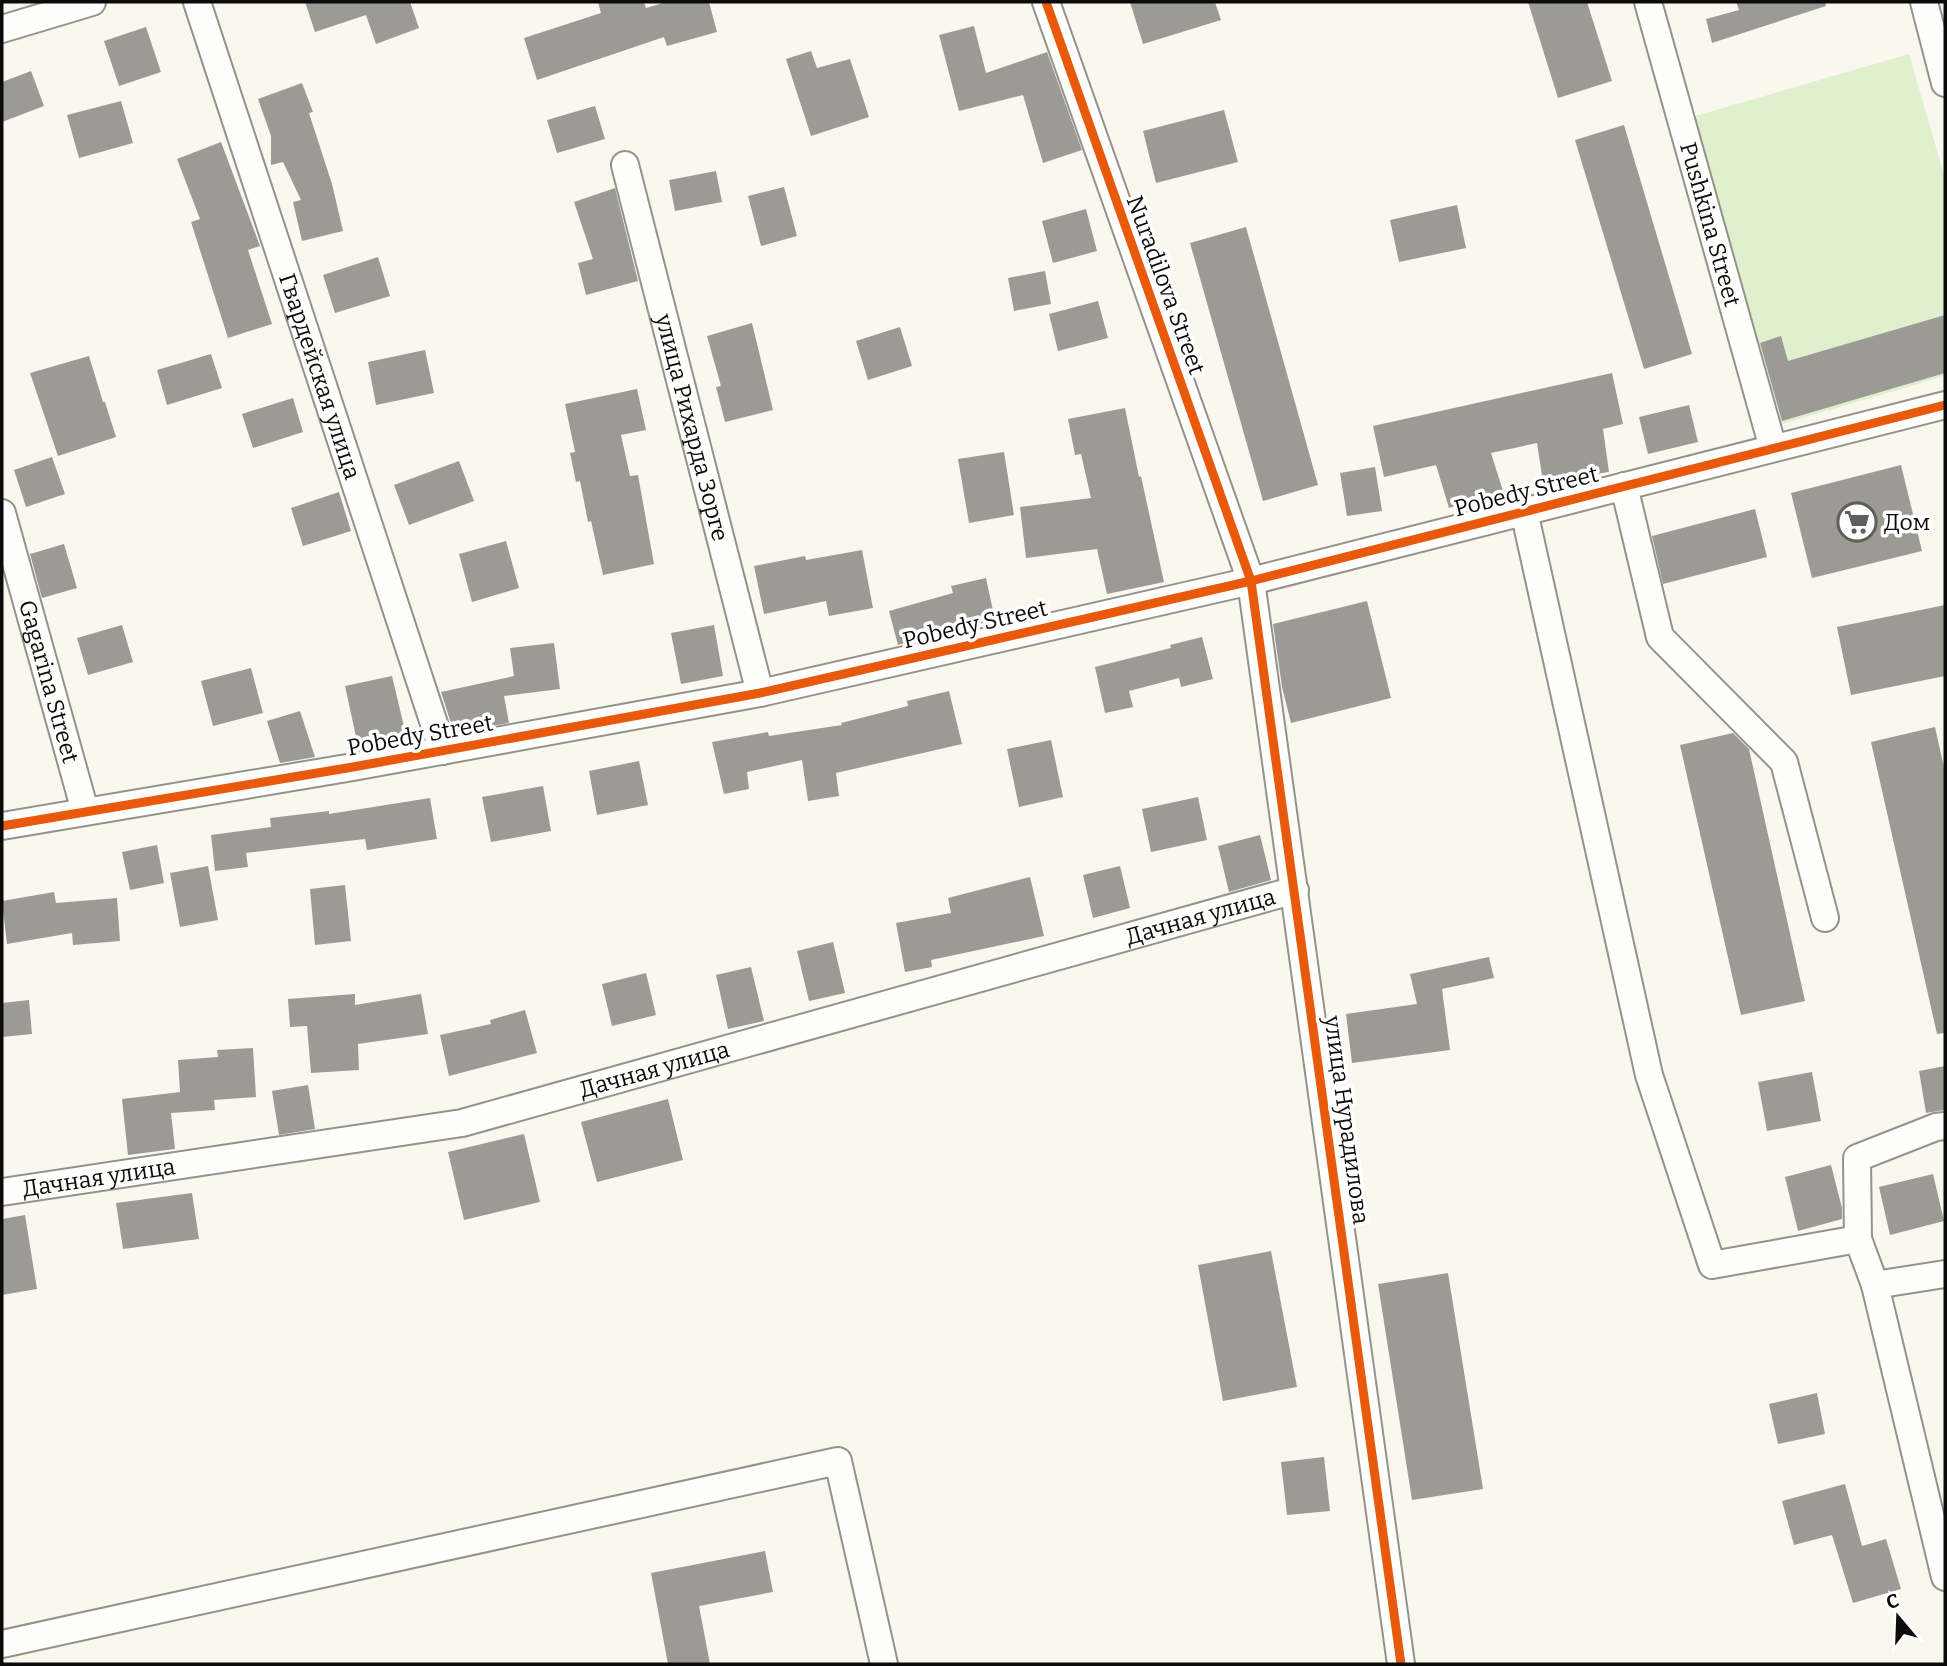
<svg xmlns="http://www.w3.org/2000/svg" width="1947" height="1666" font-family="Bitter,serif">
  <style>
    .park { fill: #e0efce }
    .building { fill: #9c9a94 }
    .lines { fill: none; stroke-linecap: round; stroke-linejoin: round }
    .minor-casing { stroke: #93928d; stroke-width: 30 }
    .minor { stroke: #fefefc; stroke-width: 26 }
    .cycleway-casing { stroke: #fff; stroke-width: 13 }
    .cycleway { stroke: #e8590c; stroke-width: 9 }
    .labels { text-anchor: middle; stroke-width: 7; stroke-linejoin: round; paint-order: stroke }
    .street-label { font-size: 23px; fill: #0b0b0b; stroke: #fff }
    .poi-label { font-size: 23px; fill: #0b0b0b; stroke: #fff; text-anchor: start }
  </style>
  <rect width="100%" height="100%" fill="#faf8ee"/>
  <path class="park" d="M1909,54L1945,178V376L1782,424L1692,117Z"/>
  <path class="building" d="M305,2H410L419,28L376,44L366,15L315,32Z
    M598,2H644L646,8L666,2H709L717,32L667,46L664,37L537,80L524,38L601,13Z
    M1130,2H1215L1221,20L1143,44Z
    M1528,2H1587L1612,81L1558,98Z
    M1736,2H1825L1826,6L1712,43L1706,19L1739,10Z
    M974,26L986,73L1047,52L1082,150L1043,163L1023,95L959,111L939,35Z
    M146,27L161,72L119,86L104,41Z
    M811,51L817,68L850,59L869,117L811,136L786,59Z
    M31,71L44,106L2,122V82Z
    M302,83L313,112L309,113L332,184L343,231L302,241L293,202L301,200L283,162L271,165V136L258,99Z
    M121,101L133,143L79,158L67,115Z
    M595,106L605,139L557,153L547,120Z
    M1224,110L1238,162L1156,183L1143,131Z
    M1624,125L1692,354L1644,369L1575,140Z
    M221,142L260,246L248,250L272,324L228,338L191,222L200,219L177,159Z
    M716,171L722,202L675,211L669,180Z
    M784,187L797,236L761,246L748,196Z
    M615,188L638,281L586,295L578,263L593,259L574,202Z
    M1457,205L1466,248L1399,262L1390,220Z
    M1086,209L1097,251L1053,263L1042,221Z
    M1246,227L1318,485L1263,501L1190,243Z
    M378,257L390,296L335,313L323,275Z
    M1045,271L1051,304L1014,311L1008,278Z
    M1098,301L1108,338L1058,351L1049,314Z
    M1945,315V373L1782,421L1760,343L1781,336L1788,361Z
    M752,323L773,410L725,422L716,387L721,386L707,336Z
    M900,327L912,366L868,380L856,341Z
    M425,350L434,393L376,405L368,362Z
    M211,354L222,388L167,405L157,370Z
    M89,356L103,402H105L116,437L58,456L30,373Z
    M1612,373L1623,424L1603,429L1609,472L1543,482L1537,443L1491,453L1503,491L1449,508L1436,465L1384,477L1373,426Z
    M637,389L646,430L621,435L630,476L638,475L654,564L603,575L591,521L588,522L580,481L576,482L570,453L575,452L565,404Z
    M293,398L303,432L253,448L242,414Z
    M1689,405L1698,442L1648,454L1639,417Z
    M1125,408L1139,477L1141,476L1164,582L1107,594L1097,549L1026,558L1020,507L1091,498L1081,454L1075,455L1068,419Z
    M1004,452L1014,515L969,523L958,459Z
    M52,457L65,494L26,507L14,470Z
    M459,461L474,501L409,525L394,485Z
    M1901,465L1922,551L1812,578L1791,493Z
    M1375,467L1382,511L1347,516L1340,473Z
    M339,492L351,531L303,546L291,508Z
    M1755,509L1767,557L1663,584L1652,536Z
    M506,541L519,588L472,602L459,554Z
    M64,544L77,588L42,598L30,554Z
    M862,550L873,608L829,616L826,601L764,614L754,566L805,556L806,560Z
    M986,578L995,620L942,632L898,645L889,611L953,593L951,586Z
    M1367,601L1391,698L1291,723L1282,687L1273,624Z
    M1945,605V676L1851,695L1837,627Z
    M122,625L133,662L88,675L77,638Z
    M714,625L723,676L681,684L671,633Z
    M1202,637L1213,679L1181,687L1179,678L1129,691L1133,707L1105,713L1095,667L1171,648L1170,645Z
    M554,643L560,689L504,696L509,723L454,733L441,692L514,676L510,648Z
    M251,668L263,713L213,726L201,681Z
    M392,676L406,735L358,746L345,686Z
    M949,691L962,744L836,773L839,796L808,801L802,760L747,772L749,789L724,794L712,742L768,732L769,736L842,725L841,723L908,706L907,701Z
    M300,711L315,757L280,763L267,721Z
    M1935,727L1945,772V1033L1937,1034L1871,742Z
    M1733,733L1749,749L1805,1001L1741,1015L1680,745Z
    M1051,740L1063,797L1019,807L1007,749Z
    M639,761L648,805L597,815L589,771Z
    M543,786L551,831L491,842L482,797Z
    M1198,797L1207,840L1151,852L1142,809Z
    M430,798L437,839L367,850L365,839L246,853L248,867L215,871L211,835L271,827L270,818L329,811V814Z
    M1260,835L1271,880L1229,892L1218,846Z
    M157,845L164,883L130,890L122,852Z
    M208,866L218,920L180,927L170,873Z
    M1120,866L1130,908L1093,918L1083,875Z
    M1030,877L1044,936L931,960L932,967L905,972L896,923L951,913L948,898Z
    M345,885L351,941L315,945L310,889Z
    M54,892L56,903L117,898L120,941L73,945L72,933L7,944L2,901Z
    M833,942L845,993L809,1001L797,951Z
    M1489,957L1494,978L1442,989L1450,1050L1352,1063L1346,1014L1417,1004L1410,974Z
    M751,967L764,1021L728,1029L716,975Z
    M646,973L656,1015L612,1026L602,984Z
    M355,994V1005L421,994L428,1034L358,1044L359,1070L311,1073L307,1026L290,1027L288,999Z
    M29,1000L32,1034L2,1037V1003Z
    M525,1010L537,1053L449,1076L440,1035L491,1024L490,1020Z
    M253,1048L256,1097L214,1100L215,1110L171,1113L175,1149L128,1155L122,1099L180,1092L178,1060L218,1057L217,1050Z
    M1945,1066V1110L1926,1113L1919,1071Z
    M1812,1072L1821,1121L1767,1131L1758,1082Z
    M308,1085L315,1129L279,1135L272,1091Z
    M668,1099L683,1160L597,1182L581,1122Z
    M524,1134L540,1202L464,1220L448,1152Z
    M1831,1165L1842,1208V1219L1798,1231L1785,1177Z
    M1933,1174L1944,1221L1890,1235L1879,1187Z
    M192,1193L199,1239L123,1249L116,1203Z
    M25,1215L37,1289L2,1295V1219Z
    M1271,1251L1297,1387L1223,1401L1198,1265Z
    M1448,1273L1483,1489L1412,1500L1378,1284Z
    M1817,1393L1825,1434L1778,1444L1769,1404Z
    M1324,1457L1330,1511L1287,1515L1281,1462Z
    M1845,1484L1862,1546L1886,1539L1901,1589L1853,1603L1832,1535L1794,1545L1782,1501Z
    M765,1551L773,1592L699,1606L710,1664H668L651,1573Z"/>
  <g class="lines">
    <g class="minor-casing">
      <g id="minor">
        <path id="s1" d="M197,2L443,751"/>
        <path d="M1046,2L1251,581L1401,1664"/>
        <path id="s2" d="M1648,2L1773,448"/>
        <path d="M1924,2L1945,83"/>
        <path d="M2,29L92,2"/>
        <path id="s3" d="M625,165L760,693"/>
        <path d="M1624,486L1660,637L1784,762L1825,918"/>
        <path d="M1524,511L1649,1075L1712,1265L1858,1239L1875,1285L1945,1577"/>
        <path id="s4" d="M2,513L85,811"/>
        <path d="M2,826L353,767L760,693L1251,581L1945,405"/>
        <path id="s5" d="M2,1192L462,1123L1295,890"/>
        <path d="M1858,1239L1857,1158L1936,1127L1945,1126"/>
        <path d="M1875,1285L1945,1274"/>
        <path d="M2,1644L838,1461L884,1664"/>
      </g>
    </g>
    <use href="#minor" class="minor"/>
    <g class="cycleway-casing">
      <path id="cycleway" d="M1046,2L1251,581L1401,1664
        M2,826L353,767L760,693L1251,581L1945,405"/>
    </g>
    <use href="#cycleway" class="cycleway"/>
  </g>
  <defs>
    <g id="supermarket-ring" transform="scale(2.0125)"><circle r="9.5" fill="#fff" stroke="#5f5e5a" stroke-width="1.5"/><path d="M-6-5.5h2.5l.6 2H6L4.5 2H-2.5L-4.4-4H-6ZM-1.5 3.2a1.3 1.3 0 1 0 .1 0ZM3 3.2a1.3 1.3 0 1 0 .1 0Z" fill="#5f5e5a"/></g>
  </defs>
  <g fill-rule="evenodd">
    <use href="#supermarket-ring" x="1857" y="522"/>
  </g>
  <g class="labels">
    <g class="street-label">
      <text dy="8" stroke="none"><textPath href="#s2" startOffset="231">Pushkina Street</textPath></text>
      <text transform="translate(1166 285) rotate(70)" y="8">Nuradilova Street</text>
      <text dy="8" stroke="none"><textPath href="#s1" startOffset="394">Гвардейская улица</textPath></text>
      <text dy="8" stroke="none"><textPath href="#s3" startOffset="271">улица Рихарда Зорге</textPath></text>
      <text transform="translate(1526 491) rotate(-14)" y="8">Pobedy Street</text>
      <text transform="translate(975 624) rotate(-13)" y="8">Pobedy Street</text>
      <text dy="8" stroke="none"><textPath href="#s4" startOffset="175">Gagarina Street</textPath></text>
      <text transform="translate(420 735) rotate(-10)" y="8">Pobedy Street</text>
      <text dy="8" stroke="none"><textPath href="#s5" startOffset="1232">Дачная улица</textPath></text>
      <text dy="8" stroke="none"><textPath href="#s5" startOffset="665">Дачная улица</textPath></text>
      <text transform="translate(1347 1120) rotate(82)" y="8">улица Нурадилова</text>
      <text dy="8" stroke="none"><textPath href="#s5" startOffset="98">Дачная улица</textPath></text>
    </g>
    <g class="poi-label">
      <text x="1884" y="530">Дом</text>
    </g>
  </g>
  <rect width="1947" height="1666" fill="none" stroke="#0b0b0b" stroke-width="7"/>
  <g transform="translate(1898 1617) rotate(341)" stroke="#ffffff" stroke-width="5" paint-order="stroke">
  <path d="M0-5L12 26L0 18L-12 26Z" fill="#0b0b0b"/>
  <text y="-10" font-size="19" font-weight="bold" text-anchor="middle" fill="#0b0b0b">С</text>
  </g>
</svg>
